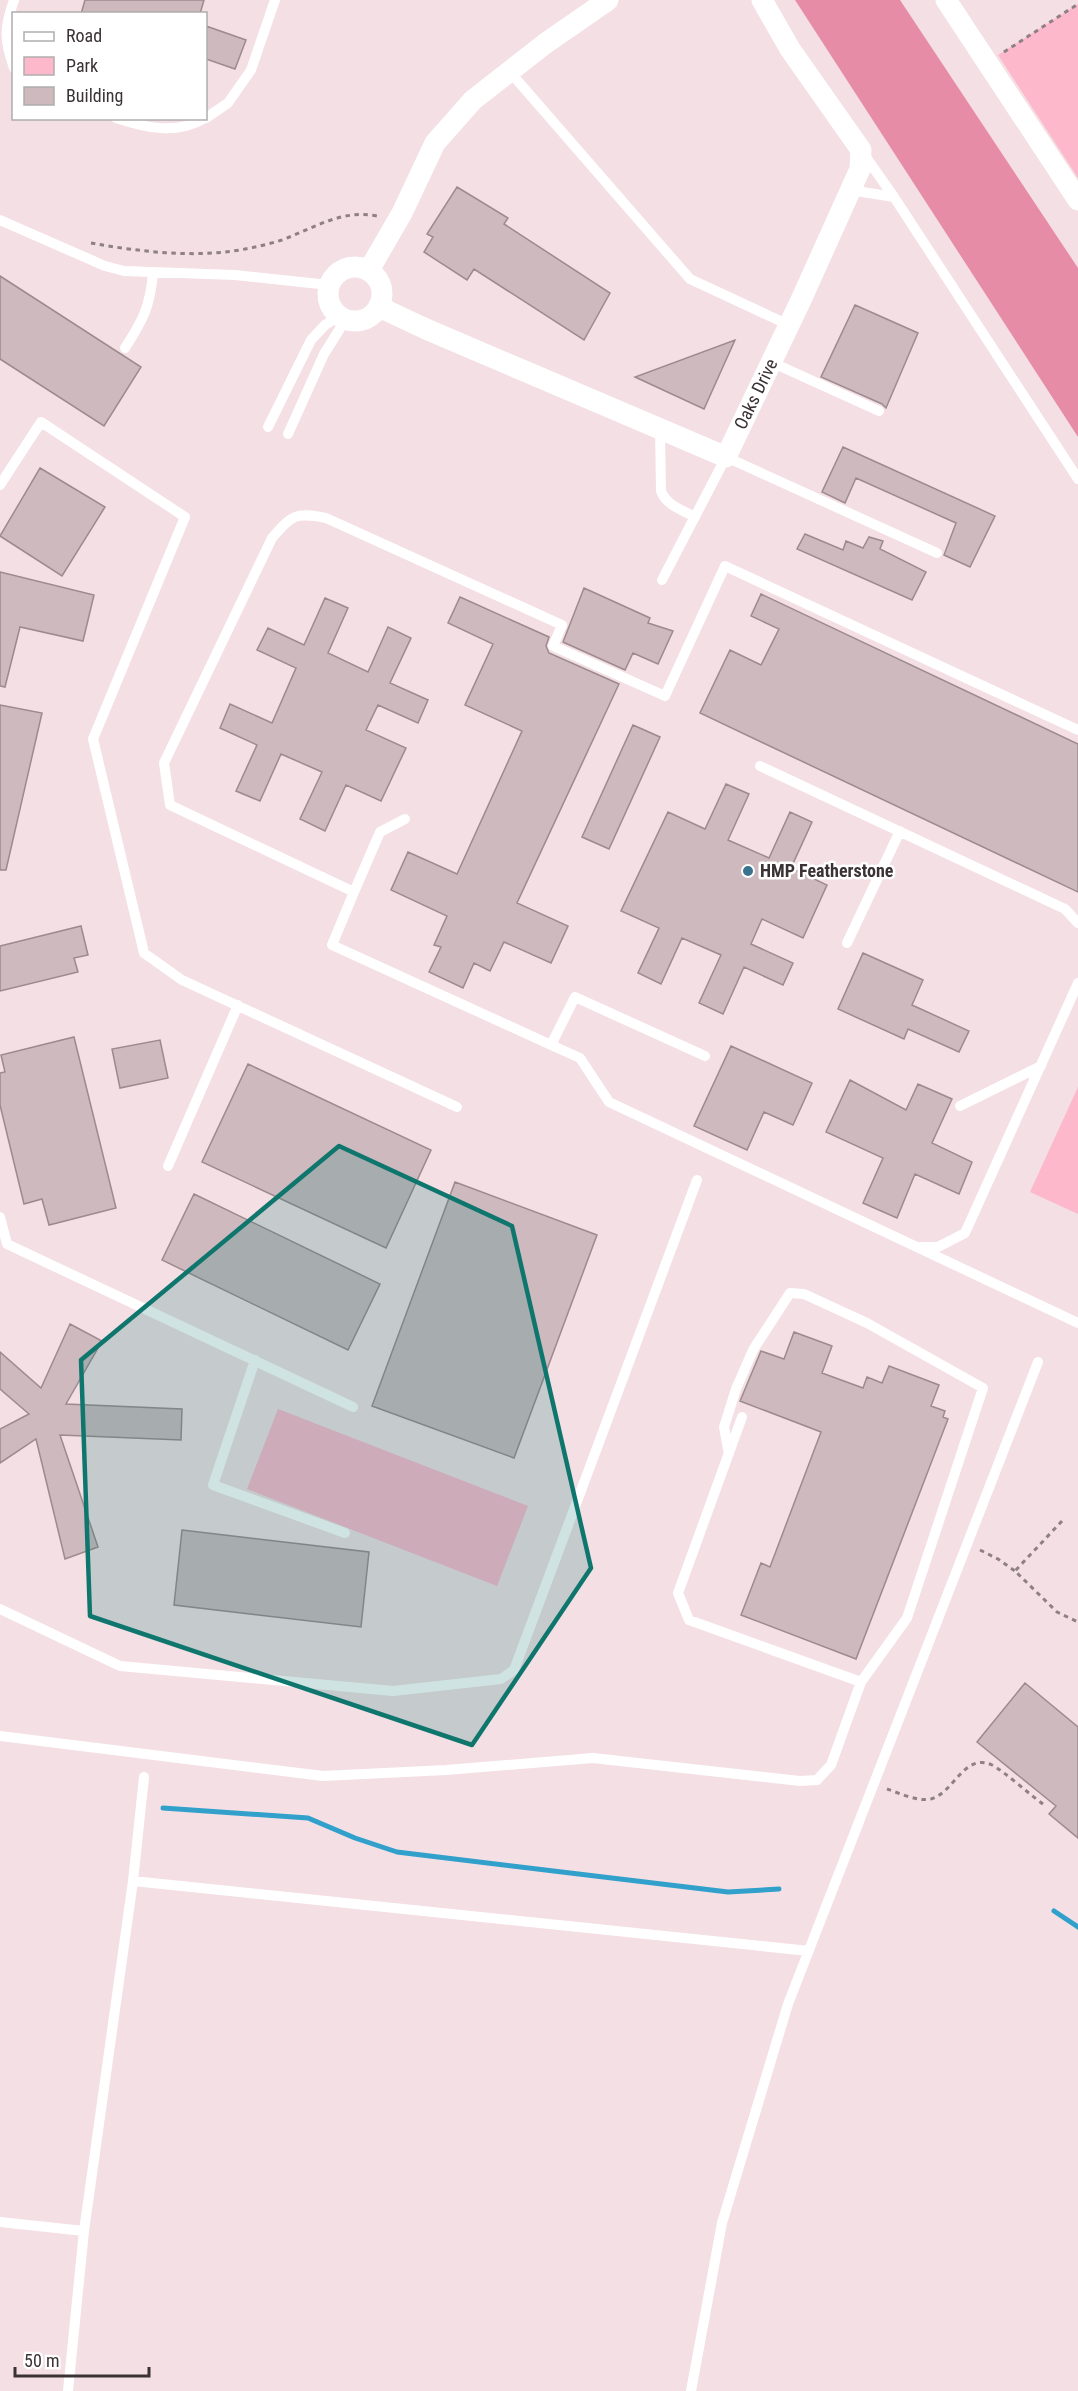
<svg xmlns="http://www.w3.org/2000/svg" width="1078" height="2391" font-family="'Roboto Condensed',sans-serif">
  <style>
    .green { fill: #fdb8cb }
    .forest { fill: #e78ca7 }
    .lines { fill: none; stroke-linecap: round; stroke-linejoin: round }
    .stream { stroke: #31a0cb; stroke-width: 5 }
    .building { fill: #cdb9be; stroke: #9d8a8f; stroke-width: 1.5 }
    .path { stroke: #8e8084; stroke-width: 3; stroke-dasharray: 4.5 4.5; stroke-linecap: butt }
    .service { stroke: #fff; stroke-width: 10 }
    .minor { stroke: #fff; stroke-width: 21 }
    .marked { fill: #0f766e; fill-opacity: 0.2; stroke: #0f766e; stroke-width: 4.5; stroke-linejoin: round }
    .poi-dot { fill: #3a738d; stroke: #fff; stroke-width: 2 }
    .labels { text-anchor: middle; stroke-width: 5; stroke-linejoin: round; paint-order: stroke }
    .street-label { font-size: 18px; fill: #3a3234; stroke: #fff }
    .poi-label { font-size: 18px; font-weight: bold; fill: #3a3234; stroke: #fff; text-anchor: start }
  </style>
  <rect width="100%" height="100%" fill="#f3dfe4"/>
  <path class="green" d="M1078,4V178L998,55Z
    M1078,1087V1214L1030,1192Z
    M278,1409L528,1506L497,1586L247,1489Z"/>
  <path class="forest" d="M795,0H900L1078,268V437Z"/>
  <g class="lines">
    <path class="stream" d="M163,1808L308,1818L355,1838L397,1852L728,1892L779,1889
      M1054,1911L1078,1927"/>
  </g>
  <path class="building" d="M85,0H204L200,14H81Z
    M206,26L246,40L235,69L206,59Z
    M457,187L508,218L504,224L610,293L584,340L474,269L467,280L424,252L433,237L427,234Z
    M0,276L141,367L104,426L0,359Z
    M855,305L918,333L886,408L882,404L821,377Z
    M735,340L704,409L635,377Z
    M843,447L995,516L970,567L944,555L956,523L856,478L845,503L822,492Z
    M40,468L105,507L62,576L0,536Z
    M805,534L843,550L846,541L863,548L869,537L883,541L880,549L926,572L912,600L797,549Z
    M0,572L94,595L83,641L20,627L5,687L0,686Z
    M584,588L650,618L648,623L673,631L658,664L633,653L625,670L563,642Z
    M761,594L1078,744V892L700,713L730,650L761,665L779,629L751,616Z
    M460,597L549,637L546,646L549,653L619,684L517,903L568,926L551,963L504,942L490,971L474,963L463,988L429,972L441,947L434,945L447,916L391,890L408,852L457,874L522,731L465,705L493,644L448,623Z
    M325,598L348,608L328,653L368,672L388,627L411,638L390,683L428,700L418,723L378,705L366,730L406,748L381,801L346,785L325,831L300,819L322,772L281,754L260,801L236,791L257,745L220,728L230,704L272,723L296,668L257,650L268,628L304,645Z
    M0,705L42,713L6,870H0Z
    M633,725L660,737L609,849L582,837Z
    M726,784L749,794L728,840L769,858L790,812L812,822L791,868L827,885L803,938L762,919L751,944L793,963L783,985L744,967L723,1014L699,1003L721,955L682,938L661,984L638,973L659,928L621,911L668,812L705,829Z
    M81,926L88,955L74,958L78,972L0,991V946Z
    M863,953L923,980L912,1005L969,1031L959,1052L908,1029L904,1039L838,1009Z
    M74,1037L116,1208L49,1225L42,1199L24,1204L0,1105V1073L5,1072L1,1055Z
    M160,1040L168,1078L120,1088L112,1049Z
    M731,1046L812,1083L793,1125L764,1112L747,1150L694,1126Z
    M248,1064L431,1150L386,1248L202,1162Z
    M850,1080L906,1110L918,1084L952,1099L932,1143L972,1162L959,1194L915,1174L897,1218L863,1203L883,1158L826,1132Z
    M455,1182L597,1235L514,1458L372,1406Z
    M194,1194L380,1284L348,1350L162,1260Z
    M70,1324L102,1341L66,1404L182,1409L181,1440L60,1435L98,1547L65,1559L36,1439L0,1463V1429L29,1414L0,1389V1352L41,1388Z
    M794,1332L832,1346L822,1373L863,1388L867,1377L882,1383L889,1366L939,1385L931,1406L945,1411L943,1417L948,1419L856,1659L741,1615L761,1563L770,1567L821,1432L740,1401L761,1351L784,1359Z
    M182,1530L369,1552L361,1627L174,1605Z
    M1025,1683L1078,1727V1838L1049,1814L1056,1806L977,1742Z"/>
  <g class="lines">
    <path class="path" d="M1004,52L1078,4
      M91,243C141,252 200,259 250,248C261,246 272,243 282,240C314,228 342,209 377,216
      M1062,1521L1015,1571L1057,1612L1078,1622
      M980,1550L998,1559L1015,1571
      M887,1789C899,1793 918,1802 931,1799C954,1793 964,1752 992,1765C1004,1771 1030,1795 1043,1804"/>
    <path class="service" d="M14,68C4,40 4,28 14,0
      M510,72L690,279L789,325
      M116,118C146,128 177,135 205,118
      M206,118L228,103L251,70L275,0
      M850,190L894,197L863,153
      M894,197L1078,479
      M0,220L105,266L124,271L235,275L329,285
      M125,348C143,320 150,307 153,273
      M771,362L879,411
      M268,427L311,340L325,325L339,316
      M660,429L661,491C666,505 682,510 695,517
      M288,434L324,354L346,319
      M0,485L41,422L185,517L93,739L144,953L182,980L457,1107
      M662,580L726,457L937,553
      M760,766L1065,909L1078,923
      M354,892L380,832L405,819
      M847,943L900,831
      M551,1045L332,945L354,892L170,805L164,763L272,538C292,515 295,512 326,518L562,625L553,646L665,696L725,566L1078,730
      M705,1056L575,997L551,1045L580,1058L609,1102L1078,1323
      M960,1106L1041,1066
      M168,1166L238,1005
      M0,1217L7,1244L353,1407
      M920,1247H938L965,1233L1078,983
      M255,1360L213,1485L345,1533
      M742,1417L678,1593L689,1620L861,1682
      M0,1609L120,1666L393,1691L501,1679L514,1670L697,1180
      M0,1736L323,1776L446,1770L593,1758L800,1781L817,1780L831,1765L861,1682L907,1618L983,1388L867,1323L804,1294L790,1293L753,1350L736,1389L724,1427L729,1454
      M133,1881L144,1777
      M0,2222L84,2231L68,2391
      M84,2231L133,1881L809,1951
      M691,2391L722,2223L788,2004L1038,1362"/>
    <path class="minor" d="M946,0L1078,200
      M328 294a27 27 0 1 1 54 0a27 27 0 1 1-54 0Z
      M369,270L402,213L435,143L473,100L546,43L608,0
      M379,307L426,329L726,457L801,300L860,169L861,150L790,49L762,0"/>
  </g>
  <path class="marked" d="M339,1146L512,1226L591,1568L472,1745L90,1616L81,1360Z"/>
  <circle class="poi-dot" cx="748" cy="871" r="6"/>
  <g class="labels">
    <g class="street-label">
      <text transform="translate(756 394) rotate(-64)" y="6">Oaks Drive</text>
    </g>
    <g class="poi-label">
      <text x="760" y="877">HMP Featherstone</text>
    </g>
  </g>
  <rect x="12" y="12" width="195" height="108" fill="#ffffff" stroke="#b0adae" stroke-width="1.5"/>
  <rect x="24" y="32" width="30" height="9" fill="#ffffff" stroke="#b0adae" stroke-width="1.5"/>
  <text x="66" y="42" font-size="18" fill="#3a3234">Road</text>
  <rect x="24" y="57" width="30" height="18" fill="#fdb8cb" stroke="#b0adae" stroke-width="1.5"/>
  <text x="66" y="72" font-size="18" fill="#3a3234">Park</text>
  <rect x="24" y="87" width="30" height="18" fill="#cdb9be" stroke="#b0adae" stroke-width="1.5"/>
  <text x="66" y="102" font-size="18" fill="#3a3234">Building</text>
  <path d="M15 2367v9h134v-9" fill="none" stroke="#3a3234" stroke-width="3"/>
  <text x="24" y="2367" font-size="18" fill="#3a3234" stroke="#ffffff" stroke-width="4.5" paint-order="stroke">50 m</text>
</svg>
